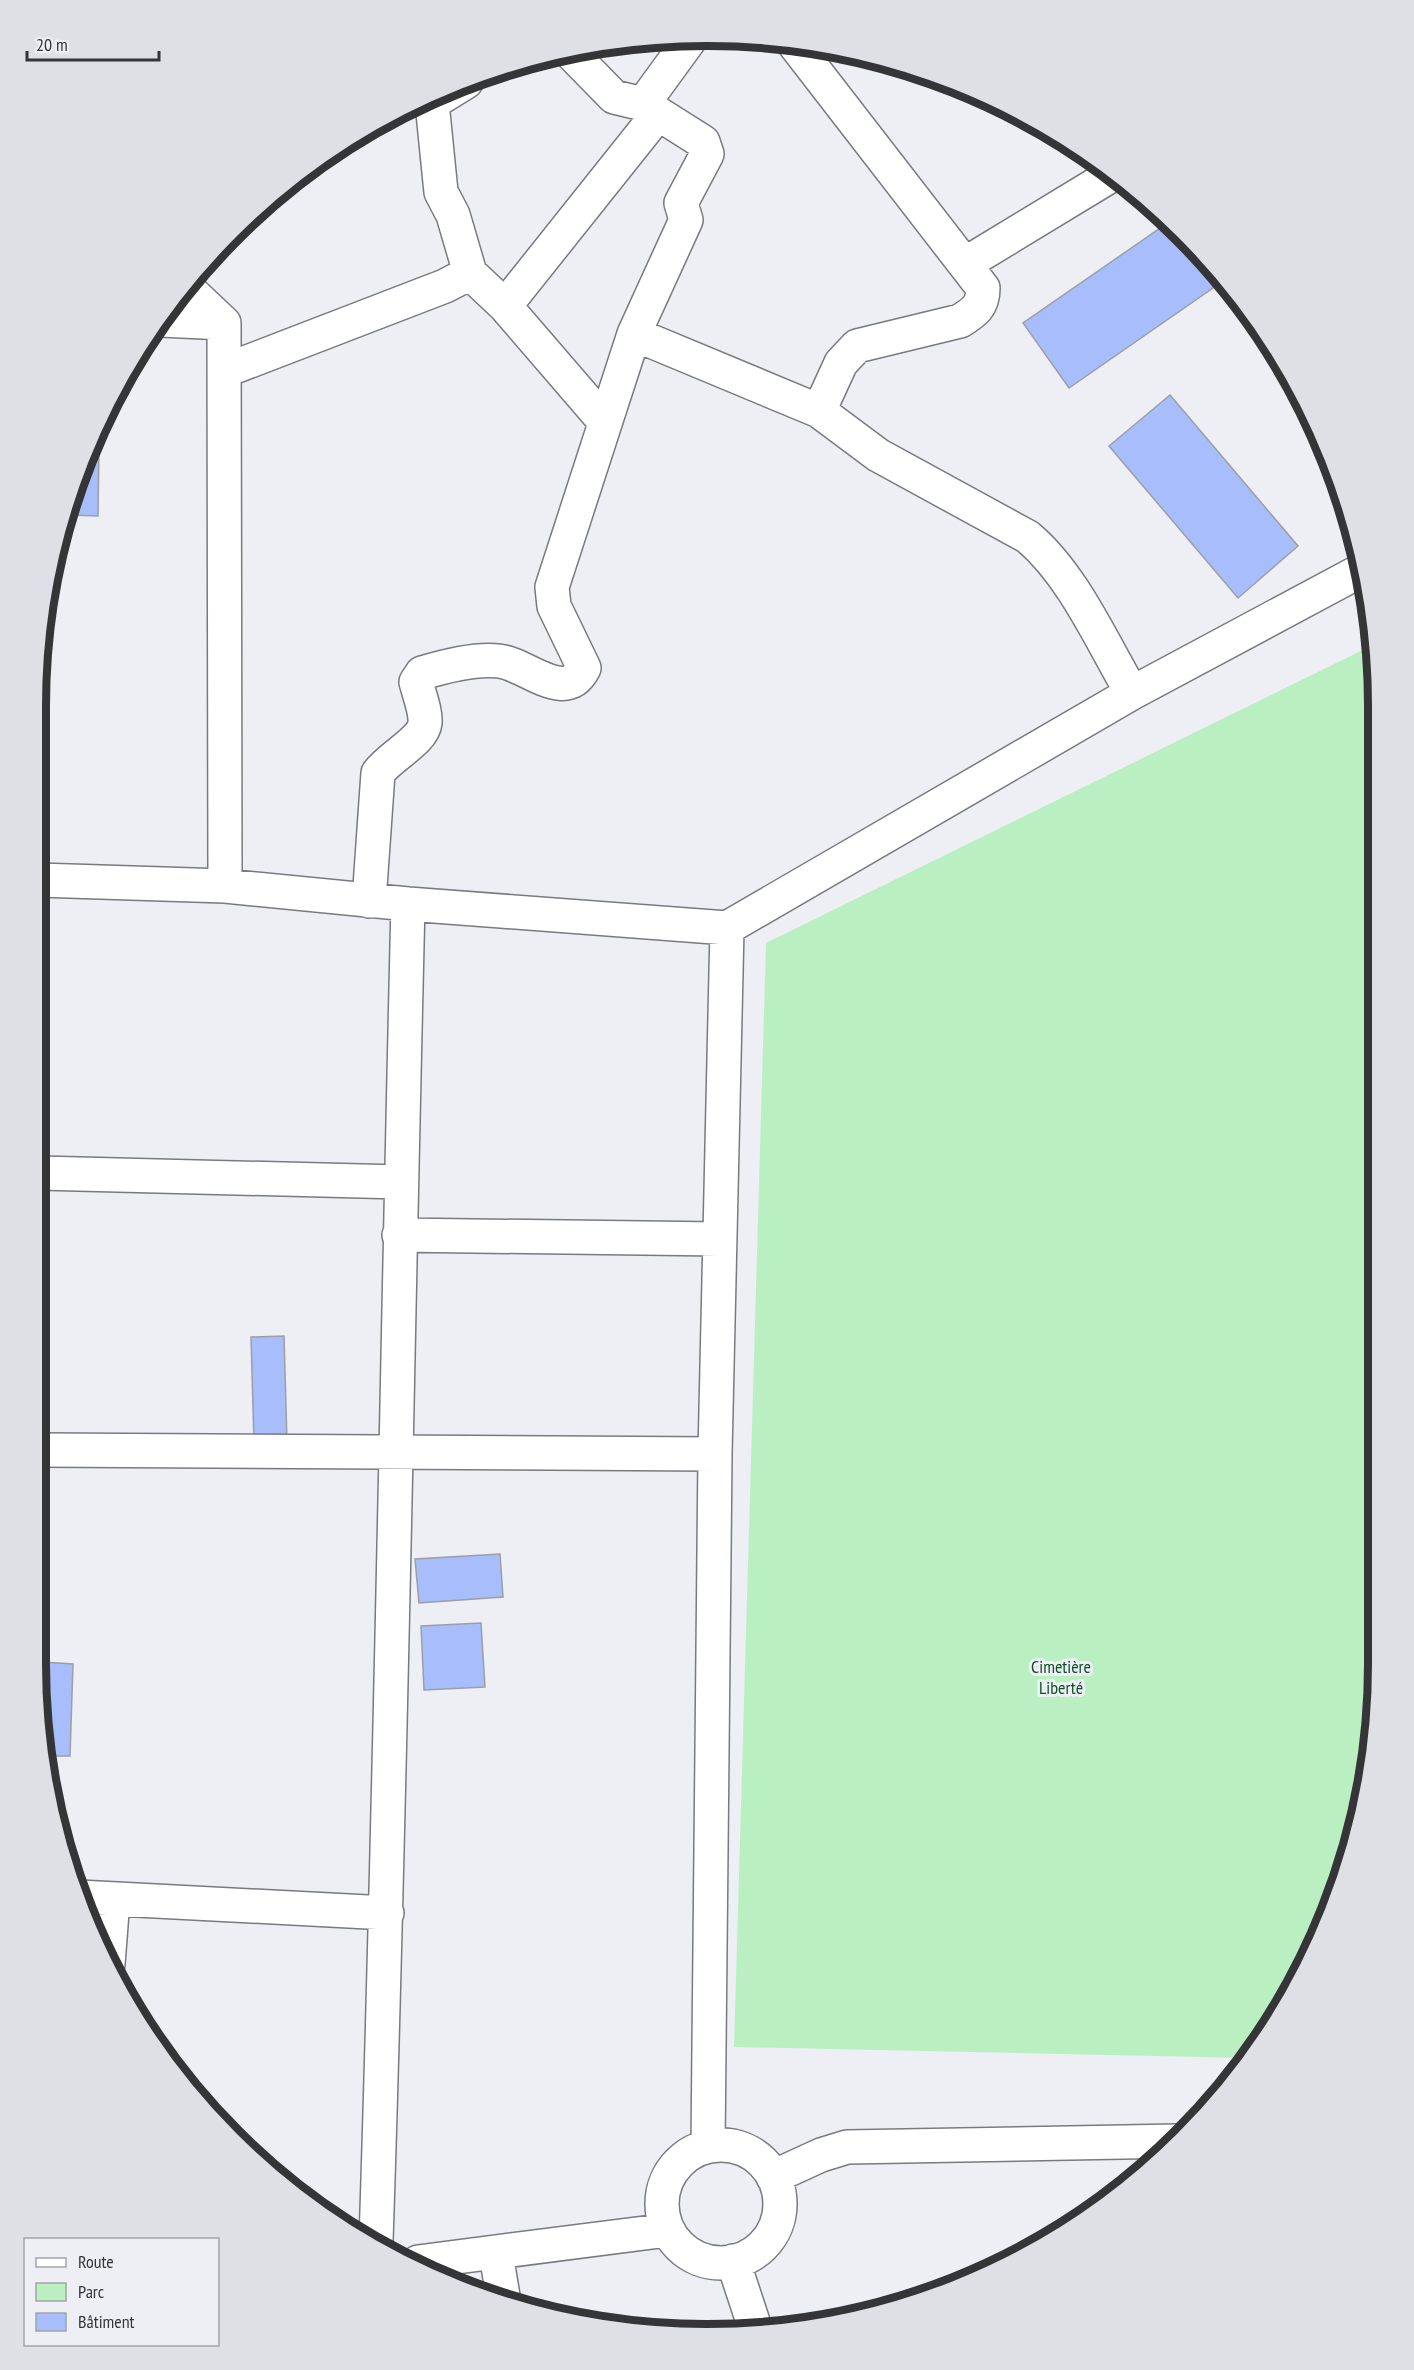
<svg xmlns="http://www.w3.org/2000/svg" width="1414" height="2370" font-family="'PT Sans Narrow',sans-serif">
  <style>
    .green { fill: #baefc2 }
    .building { fill: #a7bdfc; stroke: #9d9fa5; stroke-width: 1.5 }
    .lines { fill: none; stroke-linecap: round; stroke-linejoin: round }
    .minor-casing { stroke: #787a80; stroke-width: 36 }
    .minor { stroke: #fff; stroke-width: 33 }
    .labels { text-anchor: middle; stroke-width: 6; stroke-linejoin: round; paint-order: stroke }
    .park-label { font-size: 18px; fill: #0c5023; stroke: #edeff5 }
    .rim { fill: none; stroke: #353538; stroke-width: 8 }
  </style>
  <rect width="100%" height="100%" fill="#edeff5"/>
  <path class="green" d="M1373,645L1377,663V1707L1342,1879L1265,2036L1247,2058L734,2047L766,943Z"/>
  <path class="building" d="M1166,224L1211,264L1223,281L1069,388L1023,323Z
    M1170,395L1298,546L1238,598L1109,446Z
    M95,444H99L98,516L67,515L72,491Z
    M284,1336L287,1442L254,1443L251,1337Z
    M500,1554L503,1597L419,1603L415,1559Z
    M481,1623L485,1687L424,1690L421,1626Z
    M41,1662L73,1664L70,1756H43Z"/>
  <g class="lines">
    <g class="minor-casing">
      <path id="minor" d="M795,45L983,288C983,306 975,312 960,321L857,346L841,363L819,411
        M432,103L441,192L453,215L470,273
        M432,103L466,82
        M643,104L691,38
        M965,264L1110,176
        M187,288L224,323L225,886
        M505,306L658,114
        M161,320L224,323
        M634,334L819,411L878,455L1028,537C1073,575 1102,642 1132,693
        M224,371L445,286L470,273L505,306L605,422
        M38,880L225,886L408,904L727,928L1132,693L1358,572
        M369,901L378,773C390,756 423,741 425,723C426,711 419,694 416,682L422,673C445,666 475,658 499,661C527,664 565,705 584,668L554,606L552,587L634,334L686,220L681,203L707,154L703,142L643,104L614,97L569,51
        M39,1173L401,1182
        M399,1235L720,1239
        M41,1450L715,1454
        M79,1897L387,1913
        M108,1964L113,1899
        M662 2204a59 59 0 1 1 118 0a59 59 0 1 1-118 0Z
        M708,2146L715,1454L727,928
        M773,2177L821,2155L847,2147L1177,2141
        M376,2241C391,1796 397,1350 408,904
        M496,2254L504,2302
        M733,2261L756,2331
        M418,2262L668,2230"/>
    </g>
    <use href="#minor" class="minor"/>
  </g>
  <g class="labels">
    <g class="park-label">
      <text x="1061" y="1673">Cimetière<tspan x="1061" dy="21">Liberté</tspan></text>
    </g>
  </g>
  <path d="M0 0H1414V2370H0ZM706 46H708A660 660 0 0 1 1368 706V1664A660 660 0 0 1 708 2324H706A660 660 0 0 1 46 1664V706A660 660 0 0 1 706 46Z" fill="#dee0e6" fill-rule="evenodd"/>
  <path class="rim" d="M706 46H708A660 660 0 0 1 1368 706V1664A660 660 0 0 1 708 2324H706A660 660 0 0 1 46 1664V706A660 660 0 0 1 706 46Z"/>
  <rect x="24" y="2238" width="195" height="108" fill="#edeff5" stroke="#a3a5a9" stroke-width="1.5"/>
  <rect x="36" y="2258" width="30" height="9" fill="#ffffff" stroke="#a3a5a9" stroke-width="1.5"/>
  <text x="78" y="2268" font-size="18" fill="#353538">Route</text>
  <rect x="36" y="2283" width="30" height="18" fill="#baefc2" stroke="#a3a5a9" stroke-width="1.5"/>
  <text x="78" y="2298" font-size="18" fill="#353538">Parc</text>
  <rect x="36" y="2313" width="30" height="18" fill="#a7bdfc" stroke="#a3a5a9" stroke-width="1.5"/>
  <text x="78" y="2328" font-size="18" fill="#353538">Bâtiment</text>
  <path d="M27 51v9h132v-9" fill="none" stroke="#353538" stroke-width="3"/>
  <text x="36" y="51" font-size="18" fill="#353538" stroke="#edeff5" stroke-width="4.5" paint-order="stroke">20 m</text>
</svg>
